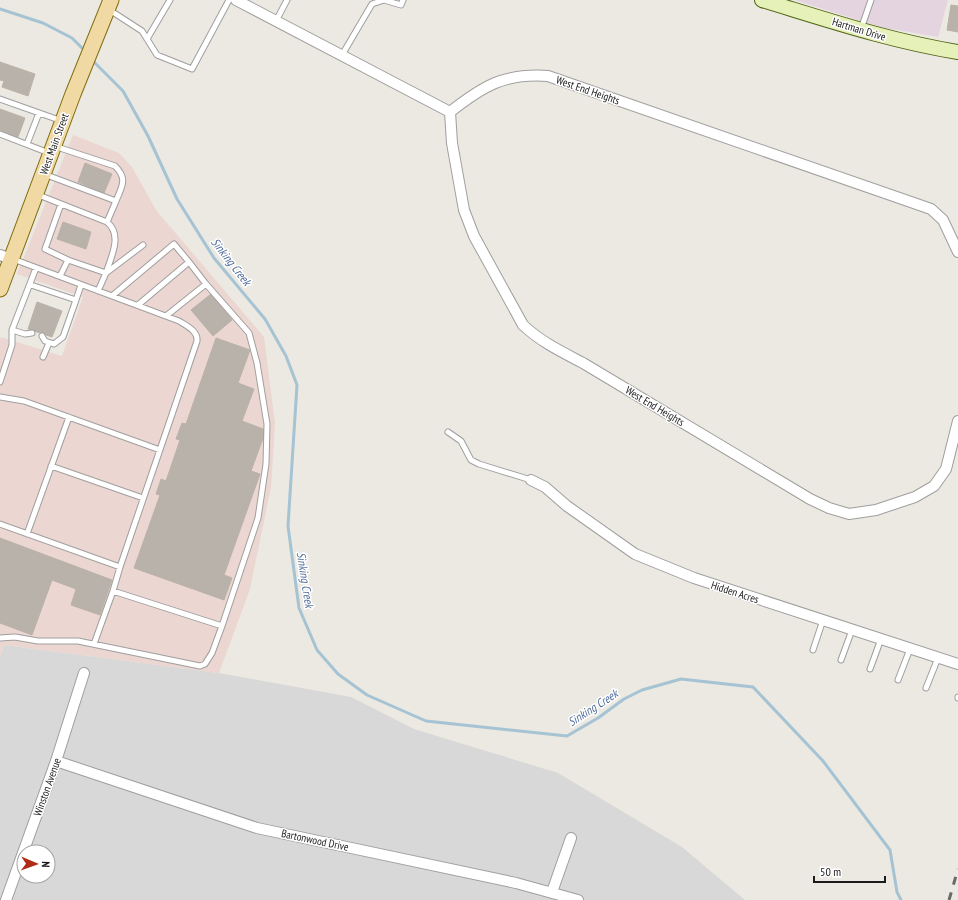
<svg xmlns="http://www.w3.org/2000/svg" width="958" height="900" font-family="'PT Sans Narrow',sans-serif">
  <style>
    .residential { fill: #d9d8d8; fill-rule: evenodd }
    .commercial { fill: #ebd6d2 }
    .industrial { fill: #e4d4df }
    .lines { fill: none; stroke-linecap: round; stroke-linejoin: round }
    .stream { stroke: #a6c3d4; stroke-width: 3 }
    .building { fill: #b8b2ab; stroke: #bbb2a6 }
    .service-casing { stroke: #9f9f9f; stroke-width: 7 }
    .minor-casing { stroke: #9f9f9f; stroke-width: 12 }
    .secondary-casing { stroke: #4f6311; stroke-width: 16 }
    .primary-casing { stroke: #816c11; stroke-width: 17 }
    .service { stroke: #fff; stroke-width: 5 }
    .minor { stroke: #fff; stroke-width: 10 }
    .secondary { stroke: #e6f1ba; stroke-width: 14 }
    .primary { stroke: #f0d9a2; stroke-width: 15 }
    .rail { stroke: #696969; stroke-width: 3; stroke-dasharray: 8 8; stroke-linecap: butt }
    .labels { text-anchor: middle; stroke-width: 3; stroke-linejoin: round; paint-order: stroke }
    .street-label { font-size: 11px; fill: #1b1b1b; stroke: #fff }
    .water-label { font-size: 12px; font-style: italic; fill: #536e9e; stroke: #fff }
  </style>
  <rect width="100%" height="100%" fill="#ebe9e1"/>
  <path class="residential" d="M4,645L219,673L351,697L414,729L558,773L682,847L745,900H0V657ZM24,852H48V876H24Z"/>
  <path class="commercial" d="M73,135L119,153L132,167L156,210L264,337L275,424L271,487L250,589L219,673L4,645L0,657V340L1,337L62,356L83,297L17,274Z"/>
  <path class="industrial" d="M795,0H948L938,37L880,27Z"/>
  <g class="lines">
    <path class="stream" d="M0,9L43,23L72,38L85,51
      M92,60L123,91L148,136L177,199L214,258L265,319L286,356L297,385L288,526L299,608L317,650L338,674L367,695L426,721L567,736L598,718L624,699L642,690L681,679L753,687L823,761L890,850L897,892L901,900"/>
  </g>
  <path class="building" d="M951,5L958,6V32L947,30Z
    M0,62L35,74L28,96L2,87L4,81L0,80Z
    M0,109L25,118L18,137L0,130Z
    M85,163L112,174L104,193L78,182Z
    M63,222L91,232L86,249L57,239Z
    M211,294L232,320L213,336L191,310Z
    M37,302L62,311L52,337L28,329Z
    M216,338L250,350L238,383L254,389L242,421L266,430L251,471L260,474L224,575L232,578L224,600L134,568L160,495L156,494L161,479L166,481L180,440L176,439L182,423L186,424Z
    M0,538L112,580L100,615L71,605L76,589L52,580L32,635L0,623Z"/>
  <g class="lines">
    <g class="service-casing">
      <path id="service" d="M108,9L142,31L157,55L192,69L229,0
        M276,21L287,0
        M861,29L871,0
        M147,39L170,0
        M342,55L372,4L384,0L401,5L403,0
        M0,99L62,121
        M0,134L49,153
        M27,144L39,113
        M44,174L116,201C122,186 128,179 115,166L54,146
        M36,194L107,222C123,235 111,257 106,273L68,260L45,249L61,204
        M107,222L116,201
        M60,276L68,260
        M206,284L249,333L257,363L267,424L266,464L258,518L222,626
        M31,285L76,300L63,337L54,344L45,341L42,336
        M98,291L106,273L143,245
        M112,296L174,244L189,262
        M76,300L81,285
        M138,305L189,262L206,284L166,316
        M12,330L25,334L32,333
        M43,357L49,343
        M0,382L12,345V330L36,268
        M0,397L24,401L160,450
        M448,432L461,441L471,460L479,464L531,480
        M51,466L143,498
        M0,524L120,567L197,341C198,331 187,326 179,321L13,259
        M27,534L69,417
        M113,591L120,567
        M0,638L15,637L38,641H78L200,666L205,664L212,653L222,626L113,591L94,644
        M813,650L823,620
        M841,660L852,630
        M870,669L881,639
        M898,680L910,649
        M926,688L938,658
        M958,698V697"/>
    </g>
    <g class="minor-casing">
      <path id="minor" d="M236,0L450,112
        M958,252L943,220L931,209L548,76C504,73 483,86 450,112L452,143L464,210L474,236L523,325C541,342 562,352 583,363L810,499L829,508L849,514L876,510L915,497L934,486L946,469L958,421
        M0,255L11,259
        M531,480L545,487L567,506L635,554L694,578L958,664
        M56,761L257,828L516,883L578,900
        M552,892L571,838
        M6,900L56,761L84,673"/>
    </g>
    <g class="secondary-casing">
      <path id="secondary" d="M762,0C828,20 890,41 958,52"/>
    </g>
    <g class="primary-casing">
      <path id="primary" d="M0,289L73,94L111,0"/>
    </g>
    <use href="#service" class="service"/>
    <use href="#minor" class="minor"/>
    <use href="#secondary" class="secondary"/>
    <use href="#primary" class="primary"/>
    <path class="rail" d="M949,900L958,869"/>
  </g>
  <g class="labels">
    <g class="street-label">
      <text transform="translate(859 29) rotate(17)" y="4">Hartman Drive</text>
      <text transform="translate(588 90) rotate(19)" y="4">West End Heights</text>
      <text transform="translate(54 144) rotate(-70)" y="4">West Main Street</text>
      <text transform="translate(655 406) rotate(31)" y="4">West End Heights</text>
      <text transform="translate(735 592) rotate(18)" y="4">Hidden Acres</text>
      <text transform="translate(47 787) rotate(-70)" y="4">Winston Avenue</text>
      <text transform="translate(315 840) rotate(12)" y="4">Bartonwood Drive</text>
    </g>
    <g class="water-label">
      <text transform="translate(231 262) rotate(52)" y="4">Sinking Creek</text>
      <text transform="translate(305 580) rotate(81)" y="4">Sinking Creek</text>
      <text transform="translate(593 708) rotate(-33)" y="4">Sinking Creek</text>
    </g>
  </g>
  <g transform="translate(36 864) rotate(92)"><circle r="19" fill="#ffffff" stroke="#a4a4a4"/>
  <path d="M0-3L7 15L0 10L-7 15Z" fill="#af2c17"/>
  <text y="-6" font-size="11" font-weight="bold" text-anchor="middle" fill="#1b1b1b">N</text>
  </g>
  <path d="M814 876v6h71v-6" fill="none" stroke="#1b1b1b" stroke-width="2"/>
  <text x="820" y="876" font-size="12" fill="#1b1b1b" stroke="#ffffff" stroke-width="3" paint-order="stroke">50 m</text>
</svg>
